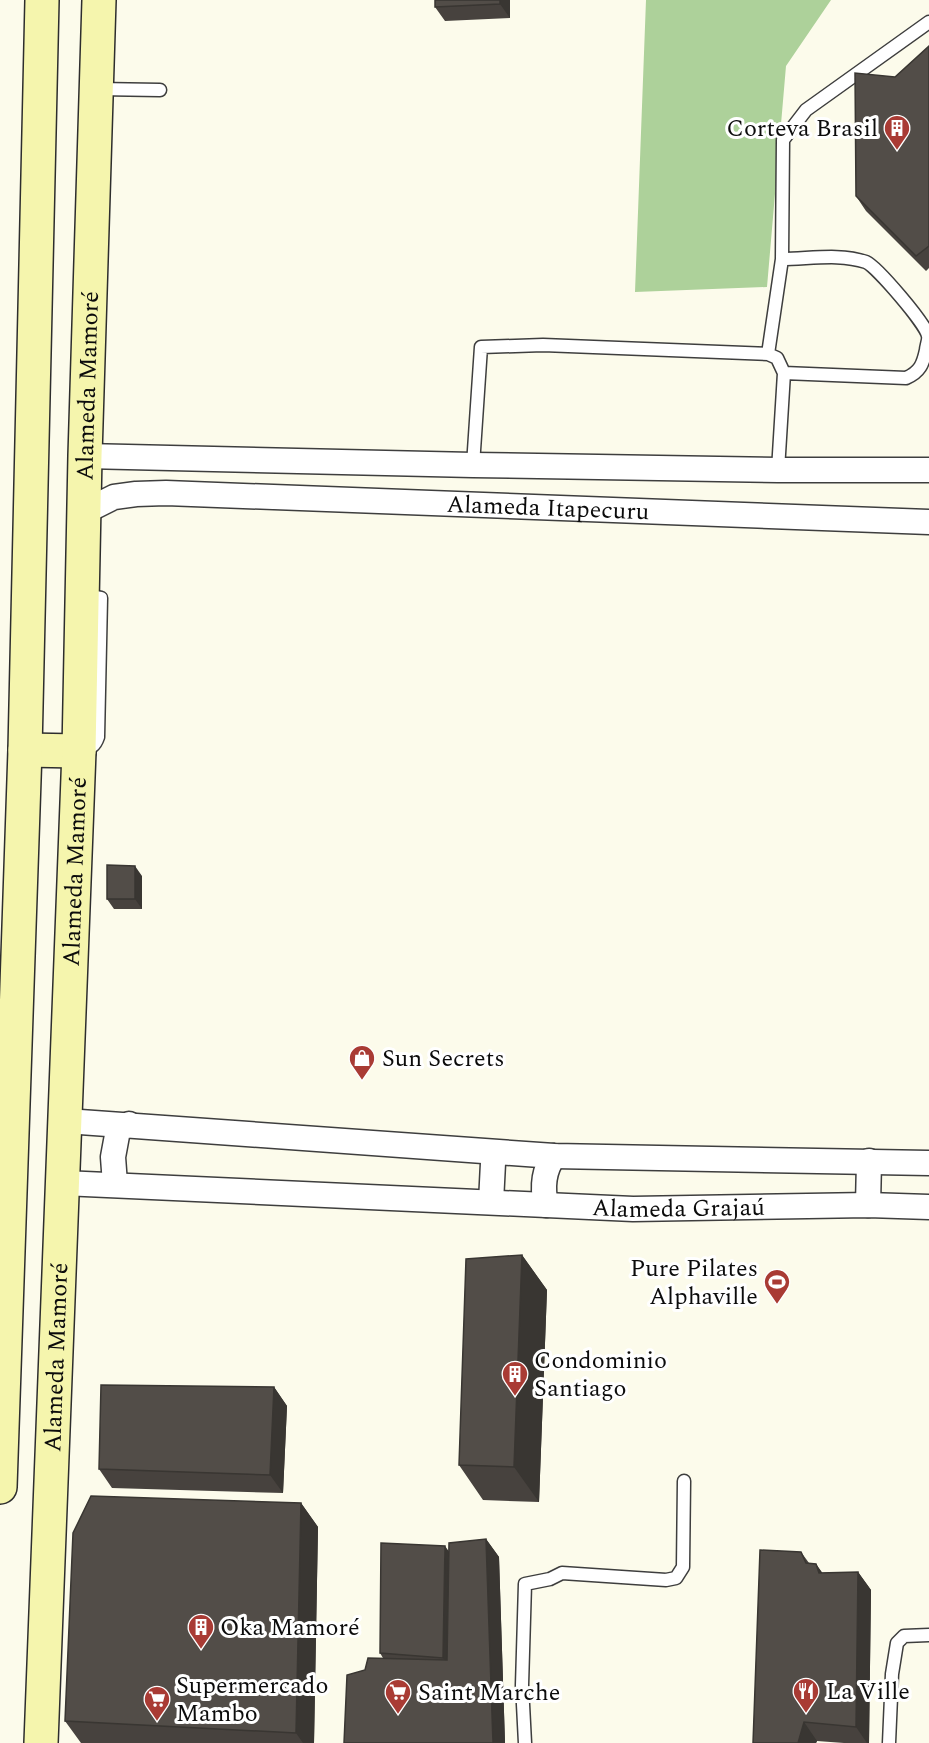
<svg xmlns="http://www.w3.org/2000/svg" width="929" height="1743" font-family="Spectral,serif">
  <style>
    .forest { fill: #add19a }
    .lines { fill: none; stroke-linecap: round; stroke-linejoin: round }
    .service-casing { stroke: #3e3e3e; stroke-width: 15 }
    .minor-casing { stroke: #3e3e3e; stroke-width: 27 }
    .secondary-casing { stroke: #2d2d2d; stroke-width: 36 }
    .service { stroke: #fff; stroke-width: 12 }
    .minor { stroke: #fff; stroke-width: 24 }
    .secondary { stroke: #f5f5ad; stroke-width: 33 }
    .wall { fill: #47423e }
    .shaded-wall { fill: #393632 }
    .building { fill: #524d48; stroke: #393632; stroke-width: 1.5 }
    .labels { text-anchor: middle; stroke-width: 6; stroke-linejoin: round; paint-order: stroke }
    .poi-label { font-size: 24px; fill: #0b0b0b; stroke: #fff; text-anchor: start }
    .street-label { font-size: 24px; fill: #0b0b0b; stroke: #fff }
  </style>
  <rect width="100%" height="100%" fill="#fcfbeb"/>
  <path class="forest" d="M646,0H831L786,66L767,287L635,292Z"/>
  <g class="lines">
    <g class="service-casing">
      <path id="service" d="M98,89L160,90
        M782,259C809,259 840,253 866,262C877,267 926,324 928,336C929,340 926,346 926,350C923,364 920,372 906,378L784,373
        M768,354L782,259L783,140L806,110L929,22
        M473,465L481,347L543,345L768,354L777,358L784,373L778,470
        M83,750C91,748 95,746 98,737L101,598L84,595
        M525,1743L522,1685L525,1584L550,1579L562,1573L666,1580L676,1578L683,1567L684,1481
        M889,1743L892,1674L897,1643L904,1636L929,1635"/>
    </g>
    <g class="minor-casing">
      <g id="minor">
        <path d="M85,456L473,465L778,470H929"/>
        <path id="s1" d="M84,512L114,497L136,494L166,493L929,522"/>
        <path d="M66,1121L554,1156L929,1163"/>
        <path id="s2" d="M63,1183L633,1209L868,1205L929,1207"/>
        <path d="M115,1184L113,1157L118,1130L129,1124"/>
        <path d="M491,1202L493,1163L496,1153"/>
        <path d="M546,1205C542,1187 543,1171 554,1156"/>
        <path d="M868,1205L869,1161"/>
      </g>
    </g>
    <g class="secondary-casing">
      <g id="secondary">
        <path d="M25,750L79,751"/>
        <path d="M0,1487L25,750L42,0"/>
        <path id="s3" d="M41,1743L79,751L85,456L99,0"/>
      </g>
    </g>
    <use href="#service" class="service"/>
    <use href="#minor" class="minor"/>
    <use href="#secondary" class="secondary"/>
  </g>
  <path class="wall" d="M435,0H510V18L445,21L435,7Z
    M929,46V268L926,271L866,211L856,196L895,77Z
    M142,876V909H114L107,899Z
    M522,1255L547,1290L539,1502L483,1500L459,1465Z
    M274,1387L287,1406L283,1493L112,1488L99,1469Z
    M301,1503L318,1527L314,1743H81L65,1721Z
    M486,1539L499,1557L505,1743L365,1670L383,1658L380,1653L449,1552Z
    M801,1552L809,1563L816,1564L822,1573L858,1572L871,1590L869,1743H844L817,1741L816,1743H753Z"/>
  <path class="shaded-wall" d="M500,0H510V18L500,4Z
    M135,866L142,876V909L135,899Z
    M522,1255L547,1290L539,1502L514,1467Z
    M274,1387L287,1406L283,1493L270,1475Z
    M301,1503L318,1527L314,1743H303L296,1733Z
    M486,1539L499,1557L505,1743H493Z
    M445,1546L455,1560L453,1672L443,1658Z
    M816,1564L829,1582L819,1573Z
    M858,1572L871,1590L869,1743H867L856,1727Z
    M804,1722L817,1741L816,1743H798Z"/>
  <path class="building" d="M435,0H500V4L435,7Z
    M929,46V246L916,256L856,196L855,73L895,77Z
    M107,865L135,866V899H107Z
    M522,1255L514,1467L459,1465L466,1259Z
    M101,1385L274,1387L270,1475L99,1469Z
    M91,1496L301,1503L296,1733L65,1721L73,1533Z
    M486,1539L493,1743H344L347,1675L365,1670L368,1658L447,1660L449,1543Z
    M381,1543L445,1546L443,1658L380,1653Z
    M760,1550L801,1552L806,1563L816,1564L819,1573L858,1572L856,1727L804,1722L798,1743H753Z"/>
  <defs>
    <g id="building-pin" transform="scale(1.35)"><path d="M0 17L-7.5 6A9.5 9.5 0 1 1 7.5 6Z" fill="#a93b34" stroke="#fff"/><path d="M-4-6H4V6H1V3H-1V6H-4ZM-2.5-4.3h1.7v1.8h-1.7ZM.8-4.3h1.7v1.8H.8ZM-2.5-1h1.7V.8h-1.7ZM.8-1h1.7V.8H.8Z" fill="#fff"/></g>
    <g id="shop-pin" transform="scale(1.35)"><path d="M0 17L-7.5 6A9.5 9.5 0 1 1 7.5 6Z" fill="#a93b34" stroke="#fff"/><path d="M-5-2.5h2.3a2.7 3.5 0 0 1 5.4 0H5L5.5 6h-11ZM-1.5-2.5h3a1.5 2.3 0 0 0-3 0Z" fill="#fff"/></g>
    <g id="stadium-pin" transform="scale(1.35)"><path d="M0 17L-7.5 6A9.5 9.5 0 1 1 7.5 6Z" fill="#a93b34" stroke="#fff"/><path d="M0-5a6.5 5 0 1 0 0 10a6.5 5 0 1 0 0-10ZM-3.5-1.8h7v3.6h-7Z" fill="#fff"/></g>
    <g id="restaurant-pin" transform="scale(1.35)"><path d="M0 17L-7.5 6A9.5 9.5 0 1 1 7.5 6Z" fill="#a93b34" stroke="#fff"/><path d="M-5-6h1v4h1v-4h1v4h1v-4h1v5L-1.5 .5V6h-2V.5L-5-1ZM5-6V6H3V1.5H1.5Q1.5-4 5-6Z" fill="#fff"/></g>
    <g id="supermarket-pin" transform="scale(1.35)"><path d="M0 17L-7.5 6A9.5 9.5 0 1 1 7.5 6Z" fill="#a93b34" stroke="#fff"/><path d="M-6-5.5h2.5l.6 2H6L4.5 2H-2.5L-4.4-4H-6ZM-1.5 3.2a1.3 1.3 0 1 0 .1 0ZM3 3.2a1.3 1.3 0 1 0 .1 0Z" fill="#fff"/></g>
  </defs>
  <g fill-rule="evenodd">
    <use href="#building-pin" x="897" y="128"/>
    <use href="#shop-pin" x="362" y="1058"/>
    <use href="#stadium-pin" x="777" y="1282"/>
    <use href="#building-pin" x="515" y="1374"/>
    <use href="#building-pin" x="201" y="1627"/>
    <use href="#restaurant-pin" x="806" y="1691"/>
    <use href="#supermarket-pin" x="398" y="1692"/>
    <use href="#supermarket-pin" x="157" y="1699"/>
  </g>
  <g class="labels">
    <g class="poi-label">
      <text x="878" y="136" text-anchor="end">Corteva Brasil</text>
      <text x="382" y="1066">Sun Secrets</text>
      <text x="758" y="1276" text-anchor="end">Pure Pilates<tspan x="758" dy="28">Alphaville</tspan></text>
      <text x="534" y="1368">Condominio<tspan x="534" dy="28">Santiago</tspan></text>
      <text x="220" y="1635">Oka Mamoré</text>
      <text x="176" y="1693">Supermercado<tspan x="176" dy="28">Mambo</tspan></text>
      <text x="826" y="1699">La Ville</text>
      <text x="418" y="1700">Saint Marche</text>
    </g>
    <g class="street-label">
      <text dy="8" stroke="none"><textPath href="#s3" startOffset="1358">Alameda Mamoré</textPath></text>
      <text dy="8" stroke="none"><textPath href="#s1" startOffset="468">Alameda Itapecuru</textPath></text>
      <text dy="8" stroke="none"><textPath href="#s3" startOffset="872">Alameda Mamoré</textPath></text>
      <text dy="8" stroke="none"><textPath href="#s2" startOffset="616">Alameda Grajaú</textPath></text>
      <text dy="8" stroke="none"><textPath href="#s3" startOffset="386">Alameda Mamoré</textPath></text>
    </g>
  </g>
</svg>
